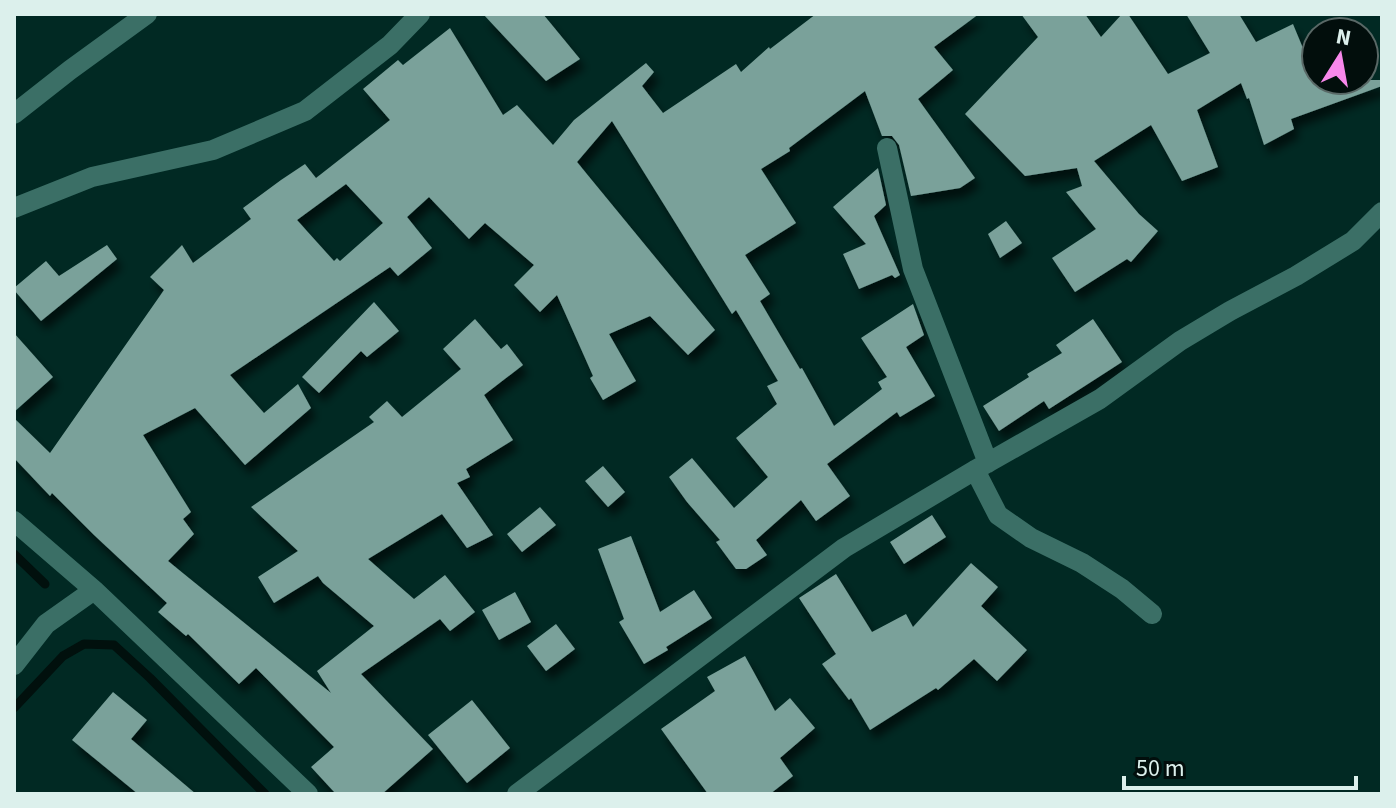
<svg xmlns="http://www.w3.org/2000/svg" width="1396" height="808" font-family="'Source Sans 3',sans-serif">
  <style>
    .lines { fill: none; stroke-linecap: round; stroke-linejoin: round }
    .stream { stroke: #01100d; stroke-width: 9 }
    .building { fill: #7aa19a; fill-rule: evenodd; filter: url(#shadow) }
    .minor { stroke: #3b6f66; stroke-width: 20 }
  </style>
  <defs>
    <filter id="shadow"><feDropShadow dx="5" dy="9" stdDeviation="4" flood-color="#0009"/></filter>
  </defs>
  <rect width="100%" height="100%" fill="#012923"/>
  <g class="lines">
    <path class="stream" d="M14,554L45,584
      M14,708L63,656L84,644L114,645L150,678L265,794"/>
  </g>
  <path class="building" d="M483,14H543L580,59L546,81Z
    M816,14H979L934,47L953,70L918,99L975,178L960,188L911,196L899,145L892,136H882L865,91L789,148L790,151L761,169L796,223L745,255L770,294L760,301L800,369L802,368L834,426L882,389L878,382L887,377L861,338L913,304L924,335L906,347L935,396L900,417L897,412L827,464L850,496L816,521L801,500L756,540L767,555L746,569H736L716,542L720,540L687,502L669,477L692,458L734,508L768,477L736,438L777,404L767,386L778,381L736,310L732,314L612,121L577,162L715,330L688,355L650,316L609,334L636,381L603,400L590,378L593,376L557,295L540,312L514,285L534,265L485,223L469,239L429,197L407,217L432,248L398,276L390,267L230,375L264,413L298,384L311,408L245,465L195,408L143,435L191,512L183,519L194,534L168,561L331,693L317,671L374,626L323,583L318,576L274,603L258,577L298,551L251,507L374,422L369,417L387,401L402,417L461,369L443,349L475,319L501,349L507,344L523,365L484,395L513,440L466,469L470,477L457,483L493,535L467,548L442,514L368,559L414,599L445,575L475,612L450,631L440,619L361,674L433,749L382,794H336L311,767L334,747L256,668L239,684L188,634L186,636L158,612L167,603L94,535L52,493L50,496L14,458V418L50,453L164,290L150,277L182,245L193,263L251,219L243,208L281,180L305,164L316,178L390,120L363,89L398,60L403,65L450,28L503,115L517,105L553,145L574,120L646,63L654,72L642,86L663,113L736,64L741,72L769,47L770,49ZM346,184L383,223L340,261L337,258L334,261L297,220Z
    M1021,14H1085L1101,37L1122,14H1128L1168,74L1210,53L1186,14H1239L1256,42L1293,24L1316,80H1382V86L1291,119L1294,129L1264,145L1249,98L1247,99L1241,83L1197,110L1218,167L1182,181L1151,125L1094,161L1139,214L1158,231L1131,262L1127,259L1075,292L1052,258L1096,229L1066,192L1082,186L1077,168L1025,176L965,114L1038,37Z
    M878,168L886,205L874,216L900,275L895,278L892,275L859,289L843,254L866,244L833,207Z
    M1006,221L1022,243L1000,258L988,234Z
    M107,245L117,259L41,321L14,290V288L46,261L59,276Z
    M374,302L399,331L367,357L361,351L319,393L302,377Z
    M1093,319L1122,362L1049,409L1044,401L999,431L983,406L1029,377L1027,374L1062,353L1056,345Z
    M14,333L53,377L14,412Z
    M603,466L625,492L608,507L585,481Z
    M540,507L556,525L522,552L507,534Z
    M932,515L946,537L904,564L890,542Z
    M631,536L660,612L694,590L712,618L666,647L668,650L644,664L619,622L624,619L598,549Z
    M971,563L998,587L981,606L1027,650L997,681L974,659L938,690L936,688L870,730L851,698L849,700L822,664L836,654L799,598L836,574L872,632L906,614L913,627Z
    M515,592L531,622L499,640L482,610Z
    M556,624L575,649L546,671L527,646Z
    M745,656L775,711L790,698L815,728L780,758L793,776L770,794H708L661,729L715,691L707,677Z
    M113,692L147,720L131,739L196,794H138L72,740Z
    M472,700L510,748L467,783L428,735Z"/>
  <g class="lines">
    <path class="minor" d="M14,114L70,70L147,14
      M887,148L913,269L988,463
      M14,208L92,177L213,150L305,111L390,45L420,14
      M975,470L998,515L1031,538L1082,563L1122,589L1152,614
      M14,521L94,590L308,794
      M14,665L46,624L94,590
      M517,794L844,548L975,470L1100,399L1180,341L1230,311L1296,276L1353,241L1382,212"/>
  </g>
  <rect width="1396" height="808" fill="none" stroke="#dcf0ec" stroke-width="32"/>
  <g transform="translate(1340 56) rotate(11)"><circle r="38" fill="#020e0c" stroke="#596866" stroke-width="2"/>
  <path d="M0-6L14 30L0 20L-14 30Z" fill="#f888eb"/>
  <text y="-12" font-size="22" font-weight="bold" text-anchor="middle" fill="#dcf0ec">N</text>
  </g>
  <path d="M1124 776v12h232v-12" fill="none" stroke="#dcf0ec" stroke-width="4"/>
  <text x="1136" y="776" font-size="24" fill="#dcf0ec" stroke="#020e0c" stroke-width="6" paint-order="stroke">50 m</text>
</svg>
